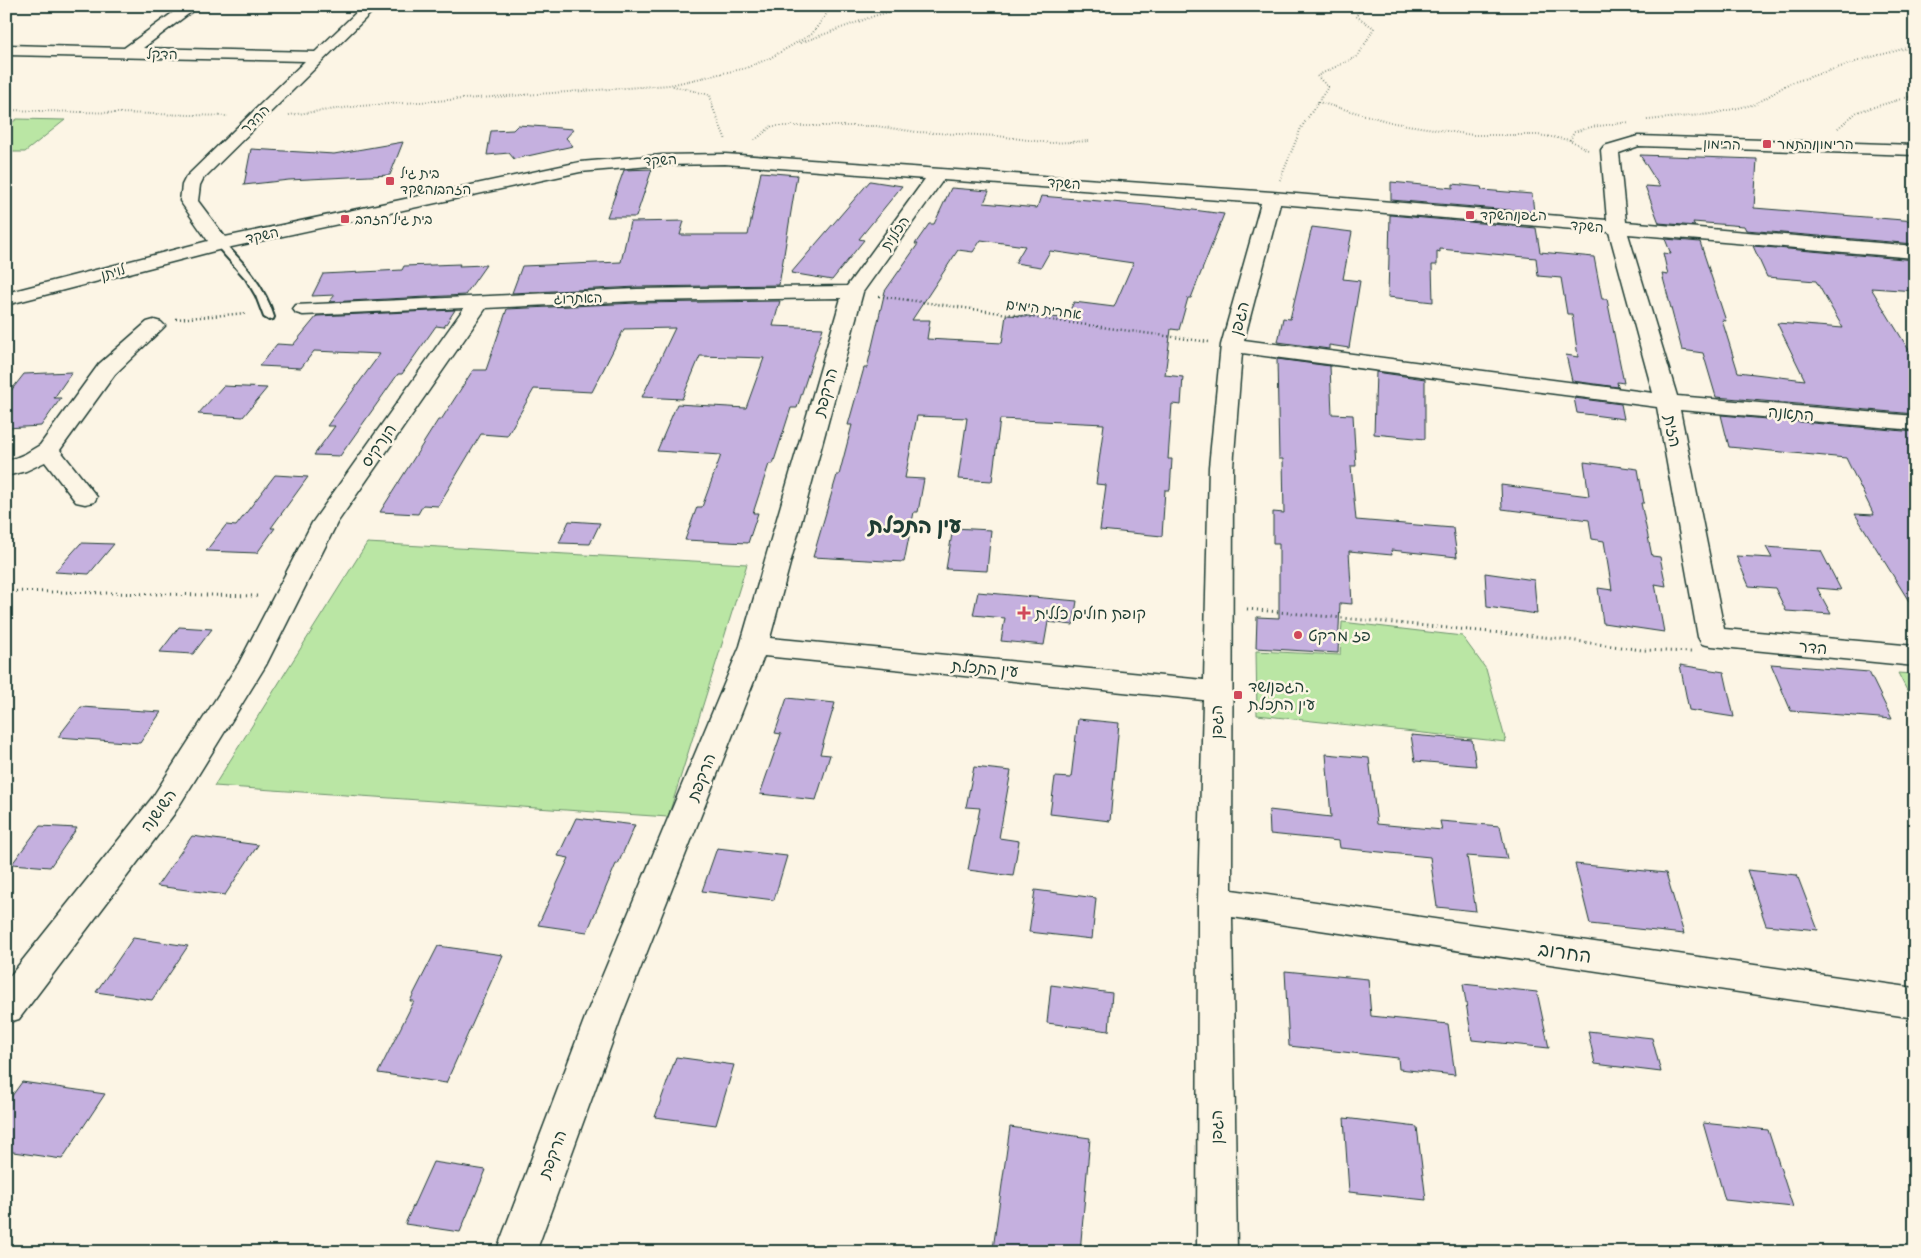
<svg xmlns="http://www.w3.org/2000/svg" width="1921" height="1258" font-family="'Gochi Hand','Playpen Sans Hebrew',sans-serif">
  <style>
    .green { fill: #bae6a4; stroke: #6c926c }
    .building { fill: #c5b0df; stroke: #1f3d34; fill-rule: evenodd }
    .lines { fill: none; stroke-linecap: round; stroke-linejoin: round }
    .lane-casing { stroke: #1f3d34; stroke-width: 4 }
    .street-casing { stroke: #1f3d34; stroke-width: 3 }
    .path-far2 { stroke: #1f3d34; stroke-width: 2; stroke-dasharray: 0.5 2.5; stroke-linecap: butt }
    .path-far1 { stroke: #1f3d34; stroke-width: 2.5; stroke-dasharray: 1 3; stroke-linecap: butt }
    .path { stroke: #1f3d34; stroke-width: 3; stroke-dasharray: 1 4; stroke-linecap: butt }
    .lane { fill: #fcf5e5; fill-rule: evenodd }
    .street { fill: #fcf5e5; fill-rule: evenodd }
    .poi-dot { fill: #d1495b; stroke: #fcf5e5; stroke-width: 2 }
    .labels { text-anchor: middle; stroke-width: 5; stroke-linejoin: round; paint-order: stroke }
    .far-street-label { font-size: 14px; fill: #1f3d34; stroke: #fcf5e5 }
    .far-poi-label { font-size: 14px; fill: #1f3d34; stroke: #fcf5e5; text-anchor: start }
    .street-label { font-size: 16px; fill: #1f3d34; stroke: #fcf5e5 }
    .poi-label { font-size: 16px; fill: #1f3d34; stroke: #fcf5e5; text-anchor: start }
    .near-street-label { font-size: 19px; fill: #1f3d34; stroke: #fcf5e5 }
    .district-label { font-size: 21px; font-weight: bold; fill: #1f3d34; stroke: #fcf5e5 }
  </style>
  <rect width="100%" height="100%" fill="#fcf5e5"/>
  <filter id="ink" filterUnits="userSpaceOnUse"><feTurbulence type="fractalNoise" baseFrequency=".02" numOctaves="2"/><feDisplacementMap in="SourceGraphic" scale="10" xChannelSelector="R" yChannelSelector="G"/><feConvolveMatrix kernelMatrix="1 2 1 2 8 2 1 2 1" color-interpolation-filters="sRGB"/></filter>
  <g filter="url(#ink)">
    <path class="green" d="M17,119L65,120L25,152H6V127Z
      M367,543L747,564L668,817L214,786Z
      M1342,622L1462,636L1486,669L1506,742L1257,715L1256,651L1340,655Z
      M1898,673L1915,674V706Z"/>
    <path class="building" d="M518,125L574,129L566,138L573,146L514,159L509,153L487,155L491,131L513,130Z
      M403,142L390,175L289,180L244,185L251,149L334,154Z
      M1640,155L1757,159L1754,208L1915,221V244L1746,230L1744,226L1693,222L1695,226L1659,223L1645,186L1660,187Z
      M652,169L636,217H607L624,170Z
      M761,172L797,175L779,285L637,287L512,293L522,266L621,262L630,222L684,221L680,235H748Z
      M870,181L902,186L859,239L864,240L832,280L791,273Z
      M1391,182L1453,188V184L1481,187L1482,190L1532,194L1534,212L1391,200Z
      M951,188L989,191L984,203L1037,208L1041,196L1170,207L1224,214L1191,298H1188L1179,330L1171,329L1165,375L1183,377L1181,405L1172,404L1168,459H1172L1170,490H1165L1162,536L1100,530L1106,485L1096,484L1104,424L1000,419L992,481L958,479L967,418L917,416L905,478L924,479L918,512H914L904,562L813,557L837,475H839L852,425H848L864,368H867L885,291L918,244H915L929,224H934ZM981,240L1025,246L1015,263L1041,267L1050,251L1133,263L1114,307L1074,302L1066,318L1006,315L1002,343L927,339L930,320H912L958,250L973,252Z
      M1390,215L1536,228L1540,252L1594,257L1602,299H1607L1624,383L1617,382L1618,387L1572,381L1566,355L1578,357L1572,314H1567L1561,278L1538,276L1536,258L1440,249V252L1437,251V265H1432L1433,302L1388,297Z
      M1312,227L1352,232L1343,279L1360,281L1349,348L1329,345V349L1278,342L1283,318L1290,319Z
      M1665,239L1700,242L1726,321L1722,320L1738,372L1805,380L1777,323L1843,328L1816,281L1767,277L1753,246L1915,260V291L1871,288L1915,360V414L1716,397L1703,353L1682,350L1662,274L1668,275L1663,253L1671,254Z
      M460,264L459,266L486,265L465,295L329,302L335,295L312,296L323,274L402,270L404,266Z
      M780,301L773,326L823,328L797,408H791L773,464H769L753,513H758L748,543L685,540L697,507H702L721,455L657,451L677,404L746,408L764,358L700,356L682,399L642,397L675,328L624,329L592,392L534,389L507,436L481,434L438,506L423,505L418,514L380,512L438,420H441L473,370H486L507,309L637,303Z
      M455,310L444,327L436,326L402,374H398L340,456L314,455L335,426H327L380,354L314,351L301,368L259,366L277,344L293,345L317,316Z
      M1277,359L1330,366L1332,414L1353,415L1356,466H1351L1356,520L1453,528L1457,557L1391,550L1392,555L1349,551L1352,604L1340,603L1338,653L1256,648L1257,617L1279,618V544H1273V512L1284,513L1283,459H1279Z
      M72,372L54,398H61L41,426L6,428V397L24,374Z
      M1376,372L1425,379V439L1374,434Z
      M223,386L267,388L243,417L198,414Z
      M1574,398L1621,404L1624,419L1577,413Z
      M1721,415L1915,432V611L1855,514L1874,515L1846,458L1729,447Z
      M1584,462L1638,469L1644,503H1641L1652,556L1660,557L1666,586L1655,584L1664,632L1603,623L1598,588L1612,590L1604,541L1592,539L1589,520L1502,509L1501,485L1589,496Z
      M275,475L308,477L271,528H275L257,553L206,551L226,525L236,526Z
      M569,521L600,523L590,544L559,543Z
      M953,528L991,530L987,571L946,569Z
      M81,543L114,544L89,574L55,572Z
      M1766,547L1821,551L1841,590L1817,588L1831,614L1786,611L1775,588L1749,586L1736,556L1772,558Z
      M1485,573L1534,580L1537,614L1487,607Z
      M978,592L1077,601L1073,625L1048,622L1044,645L1001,641L1005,618L973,615Z
      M179,627L212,629L193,654L160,652Z
      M1771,664L1869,672L1892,719L1791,711Z
      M1680,665L1724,672L1734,717L1689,710Z
      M787,698L835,703L820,754L830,755L816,800L760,794L781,734L775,733Z
      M81,707L161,712L140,743L58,737Z
      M1078,719L1119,723L1110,821L1050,814L1055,777L1071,778Z
      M1411,735L1472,740L1476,766L1415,761Z
      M1326,754L1369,758L1377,824L1442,830L1440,821L1500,826L1507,859L1467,856L1476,911L1437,907L1430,857L1340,848L1339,841L1270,834L1269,810L1331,817Z
      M974,767L1011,771L999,838L1019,841L1013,876L968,870L980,808L966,807Z
      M576,818L635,825L618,864H616L587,932L538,925L569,858L558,856Z
      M40,826L77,828L50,867L12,864Z
      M192,836L258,845L225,895L157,886Z
      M717,848L787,856L774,900L702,891Z
      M1575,864L1666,873L1684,934L1590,924Z
      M1747,870L1797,875L1818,930L1766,925Z
      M1035,890L1096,898L1092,939L1029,932Z
      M133,938L188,946L152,1000L96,992Z
      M438,946L503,955L446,1083L378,1073L414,1001H410Z
      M1285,971L1368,979L1371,1016L1448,1024L1455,1075L1399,1069L1398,1058L1289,1046Z
      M1463,984L1537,992L1549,1048L1472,1040Z
      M1051,985L1112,993L1109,1031L1047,1023Z
      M1588,1031L1652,1038L1661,1072L1595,1064Z
      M676,1057L734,1065L716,1125L655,1117Z
      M22,1082L105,1094L62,1159L6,1151V1104Z
      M1344,1118L1417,1127L1426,1200L1349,1192Z
      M1703,1123L1768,1130L1793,1207L1725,1200Z
      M1010,1127L1090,1138L1080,1252H1016L993,1249Z
      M433,1162L486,1170L460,1232L405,1224Z"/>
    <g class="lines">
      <g class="lane-casing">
        <path id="lane" d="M220,241L223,242C245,264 265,287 274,317L273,319L269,320L264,317L256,296L246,279L215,244Z"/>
      </g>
      <g class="street-casing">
        <path id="street" d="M182,6H199L143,48L315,52L363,6H378L203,179L200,185L198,201L225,237L580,162L662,155L725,154L1272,192L1607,220L1601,150L1604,146L1638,136L1915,145V155L1639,146L1619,153L1626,222L1915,246V258L1628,234L1677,396L1915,416V430L1680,410L1724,629L1915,646V666L1712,646L1702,644L1698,637L1657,407L1242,353L1233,467L1232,890L1915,988V1018L1232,917L1237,1252H1197L1198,901L1203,700L764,656L622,1015L536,1252H496L586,1015L740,646L841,298L637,301L486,308L337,523L266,665L174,814L19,1019L6,1023V981L152,798L239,663L312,523L464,308L303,315L296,313L293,309L296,305L637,289L847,286L925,179L725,164L662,165L580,172L222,249L6,305V293L208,241L180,201L182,185L186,177L305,61L6,55V45L124,48ZM943,180L1261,203L1221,345L1209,467L1204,680L770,638L863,292ZM1280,204L1609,232L1653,393L1244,340Z
          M154,320L161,322L165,326L161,330L115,374L60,450L97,497L94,502L85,504L76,502L45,462L26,471L6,476V462L25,454L40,445L99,364L147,322Z"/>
      </g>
      <path class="path-far2" d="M1900,6L1915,10
        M800,43L877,15L911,6
        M673,86L710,95L713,108L726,140
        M1318,102L1394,123L1473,135H1538L1570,140L1588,150
        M6,110L228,116
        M289,115L360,106L670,85L746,68L770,58L812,34L832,6
        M1647,120L1711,114L1756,104L1788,84L1868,58L1915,46
        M1838,128L1857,112L1915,95
        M755,140L772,126H876L917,132L998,136L1050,143L1090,141
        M1570,140L1574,132L1591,127L1630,122
        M1280,180L1301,128L1328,87L1317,76L1358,56L1374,28L1356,16L1362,6"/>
      <path class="path-far1" d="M879,296L1209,342
        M176,319L247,313"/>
      <path class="path" d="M6,591L258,596
        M1247,609L1554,638L1642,650L1691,652"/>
      <use href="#lane" class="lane"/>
      <use href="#street" class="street"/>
    </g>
  </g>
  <g class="poi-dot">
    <rect x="1762" y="139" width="10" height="10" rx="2.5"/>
    <rect x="385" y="176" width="10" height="10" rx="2.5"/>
    <rect x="1465" y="210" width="10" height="10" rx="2.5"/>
    <rect x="340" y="214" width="10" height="10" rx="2.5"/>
    <path d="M1021.5 605.5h5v5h5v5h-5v5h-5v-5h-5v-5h5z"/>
    <circle cx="1298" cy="635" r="5"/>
    <rect x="1233" y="690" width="10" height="10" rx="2.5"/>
  </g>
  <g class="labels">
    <g class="far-street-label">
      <text transform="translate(162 54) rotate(1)" y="5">הדקל</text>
      <text transform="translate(255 119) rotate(-45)" y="5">ההדר</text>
      <text transform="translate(1722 144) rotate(2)" y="5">הרימון</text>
      <text transform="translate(660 160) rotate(-3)" y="5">השקד</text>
      <text transform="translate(1064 183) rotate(4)" y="5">השקד</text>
      <text transform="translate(1587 226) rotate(5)" y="5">השקד</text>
      <text transform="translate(895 233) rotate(-55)" y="5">הכלנית</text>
      <text transform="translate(262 235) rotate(-12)" y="5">השקד</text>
      <text transform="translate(113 272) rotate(-15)" y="5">לויתן</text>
      <text transform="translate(578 298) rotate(-2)" y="5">האתרוג</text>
      <text transform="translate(1044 309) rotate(8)" y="5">אחרית הימים</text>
    </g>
    <g class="far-poi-label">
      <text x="1777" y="149">הרימון/התמר</text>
      <text x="400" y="178">בית גיל<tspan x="400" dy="16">הזהב/השקד</tspan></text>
      <text x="1480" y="220">הגפן/השקד</text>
      <text x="355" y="224">בית גיל הזהב</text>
    </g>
    <g class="street-label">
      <text transform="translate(1239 318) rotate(-75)" y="6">הגפן</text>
      <text transform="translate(825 392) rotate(-74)" y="6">הרקפת</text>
      <text transform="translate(1791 413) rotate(5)" y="6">התאנה</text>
      <text transform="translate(1673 431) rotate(79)" y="6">הזית</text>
      <text transform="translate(378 445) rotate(-55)" y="6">הנרקיס</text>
      <text transform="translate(1813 647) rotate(5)" y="6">הדר</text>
      <text transform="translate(985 668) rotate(5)" y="6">עין התכלת</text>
      <text transform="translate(1216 722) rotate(-90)" y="6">הגפן</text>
      <text transform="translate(701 777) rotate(-68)" y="6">הרקפת</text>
      <text transform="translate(158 810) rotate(-54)" y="6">השושנה</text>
      <text transform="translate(1216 1127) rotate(-90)" y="6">הגפן</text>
      <text transform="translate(552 1154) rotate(-69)" y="6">הרקפת</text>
    </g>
    <g class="poi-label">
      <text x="1035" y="619">קופת חולים כללית</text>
      <text x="1308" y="641">פז מרקט</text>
      <text x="1248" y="692">הגפן/שד.<tspan x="1248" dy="18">עין התכלת</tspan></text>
    </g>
    <g class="near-street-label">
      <text transform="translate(1565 952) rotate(8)" y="7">החרוב</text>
    </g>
    <g class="district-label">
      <text x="915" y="533">עין התכלת</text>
    </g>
  </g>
  <rect width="1921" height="1258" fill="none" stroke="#fcf5e5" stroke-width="25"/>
  <rect x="12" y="12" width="1896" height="1233" fill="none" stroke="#1f3d34" stroke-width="2" filter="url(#ink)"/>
</svg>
